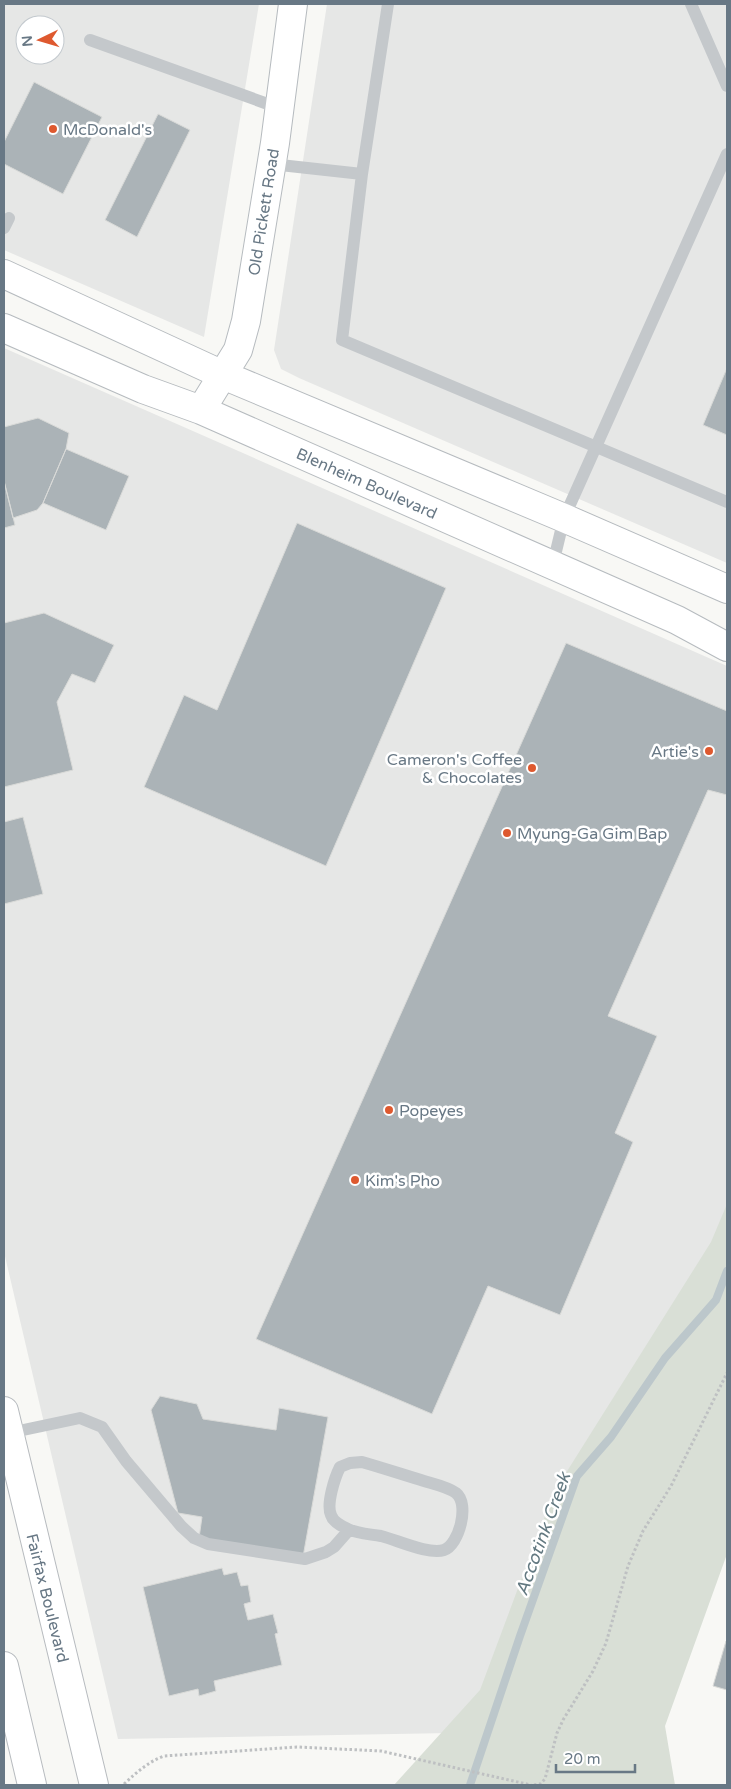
<svg xmlns="http://www.w3.org/2000/svg" width="731" height="1789" font-family="'Varela Round',sans-serif">
  <style>
    .built { fill: #e6e7e6; fill-rule: evenodd }
    .green { fill: #d9dfd6 }
    .lines { fill: none; stroke-linecap: round; stroke-linejoin: round }
    .stream { stroke: #bcc7cb; stroke-width: 8 }
    .building { fill: #abb3b7; stroke: #d9dad8 }
    .secondary-casing { stroke: #b6bbbf; stroke-width: 30 }
    .primary-casing { stroke: #b7bbbf; stroke-width: 30 }
    .path { stroke: #bec0c2; stroke-width: 3; stroke-dasharray: 2.5 2.5; stroke-linecap: butt }
    .lane { stroke: #c4c8cb; stroke-width: 12 }
    .secondary { stroke: #fff; stroke-width: 28 }
    .primary { stroke: #fff; stroke-width: 28 }
    .poi-dot { fill: #de592f; stroke: #fff; stroke-width: 2 }
    .labels { text-anchor: middle; stroke-width: 5; stroke-linejoin: round; paint-order: stroke }
    .poi-label { font-size: 16px; fill: #687885; stroke: #fff; text-anchor: start }
    .street-label { font-size: 16px; fill: #687885; stroke: #fff }
    .water-label { font-size: 18px; font-style: italic; fill: #637981; stroke: #fff }
  </style>
  <rect width="100%" height="100%" fill="#f8f8f5"/>
  <path class="built" d="M4,4H259L204,337L4,250ZM25,25H55V55H25Z
    M327,4H727V563L299,378L281,369L274,350Z
    M4,348L727,666V1268L507,1732L118,1739L4,1252Z"/>
  <path class="green" d="M727,1204V1554L665,1726L675,1785H394L480,1690L554,1492L711,1242Z"/>
  <g class="lines">
    <path class="stream" d="M470,1785L520,1636L577,1476L611,1437L665,1358L716,1300L727,1271"/>
  </g>
  <path class="building" d="M34,82L102,117L63,194L4,164V142Z
    M158,114L190,130L137,237L105,220Z
    M727,368V435L703,425Z
    M38,418L69,433L66,449L43,503L37,510L13,518L4,481V427Z
    M66,449L129,476L106,530L43,503Z
    M4,481L15,525L4,528Z
    M297,523L446,588L326,866L144,787L184,695L217,710Z
    M44,613L114,645L95,683L72,674L57,702L73,770L4,787V623Z
    M566,643L727,711V795L708,790L608,1016L657,1036L615,1133L633,1142L560,1315L488,1286L432,1414L256,1339Z
    M23,817L43,894L4,904V822Z
    M160,1396L197,1404L203,1419L276,1430L279,1408L328,1417L303,1557L199,1538L202,1517L178,1513L151,1410Z
    M222,1568L224,1575L237,1572L241,1586L248,1585L251,1602L244,1604L248,1620L273,1614L278,1633L275,1634L282,1665L214,1681L216,1691L199,1696L198,1689L169,1696L143,1587Z
    M726,1641H727V1690L713,1686Z"/>
  <g class="lines">
    <g class="secondary-casing">
      <path id="secondary" d="M4,274L223,375L564,518L727,589
        M4,328L143,389L201,410L677,620L727,647
        M201,410L238,350L246,321L275,143L293,4"/>
    </g>
    <g class="primary-casing">
      <path id="primary" d="M4,1411L94,1785
        M4,1666L32,1785"/>
    </g>
    <path class="path" d="M124,1784C137,1772 148,1762 164,1756L297,1747L381,1751L531,1785
      M534,1785L540,1784L545,1779L557,1733L563,1720L593,1671L606,1643L628,1566L643,1531L671,1486L727,1373"/>
    <path class="lane" d="M388,4L362,174L342,340L727,502
      M691,4L727,86
      M90,40L279,108
      M271,164L362,174
      M4,228L9,218
      M552,568L564,518L727,154
      M9,1433L80,1418L102,1427L126,1461L181,1526L194,1538L208,1544L305,1559L326,1552L334,1547L349,1530
      M362,1462C383,1468 404,1475 424,1481C434,1484 448,1487 456,1493C470,1504 459,1545 444,1550C429,1555 397,1540 381,1536C370,1534 358,1534 348,1529C341,1526 333,1522 331,1515C326,1504 335,1477 340,1467L350,1463Z"/>
    <use href="#secondary" class="secondary"/>
    <use href="#primary" class="primary"/>
  </g>
  <g class="poi-dot">
    <circle cx="53" cy="129" r="5"/>
    <circle cx="709" cy="751" r="5"/>
    <circle cx="532" cy="768" r="5"/>
    <circle cx="507" cy="833" r="5"/>
    <circle cx="389" cy="1110" r="5"/>
    <circle cx="355" cy="1180" r="5"/>
  </g>
  <g class="labels">
    <g class="poi-label">
      <text x="63" y="135">McDonald's</text>
      <text x="699" y="757" text-anchor="end">Artie's</text>
      <text x="522" y="765" text-anchor="end">Cameron's Coffee<tspan x="522" dy="18">&amp; Chocolates</tspan></text>
      <text x="517" y="839">Myung-Ga Gim Bap</text>
      <text x="399" y="1116">Popeyes</text>
      <text x="365" y="1186">Kim's Pho</text>
    </g>
    <g class="street-label">
      <text transform="translate(263 212) rotate(-81)" y="6">Old Pickett Road</text>
      <text transform="translate(367 483) rotate(24)" y="6">Blenheim Boulevard</text>
      <text transform="translate(48 1598) rotate(76)" y="6">Fairfax Boulevard</text>
    </g>
    <g class="water-label">
      <text transform="translate(543 1534) rotate(-70)" y="6">Accotink Creek</text>
    </g>
  </g>
  <rect width="731" height="1789" fill="none" stroke="#687885" stroke-width="10"/>
  <g transform="translate(40 40) rotate(265)"><circle r="24" fill="#ffffff" stroke="#c3c9ce"/>
  <path d="M0-4L9 19L0 12L-9 19Z" fill="#de592f"/>
  <text y="-8" font-size="14" font-weight="bold" text-anchor="middle" fill="#687885">N</text>
  </g>
  <path d="M556 1764v8h79v-8" fill="none" stroke="#687885" stroke-width="2.5"/>
  <text x="564" y="1764" font-size="15" fill="#687885" stroke="#ffffff" stroke-width="4" paint-order="stroke">20 m</text>
</svg>
